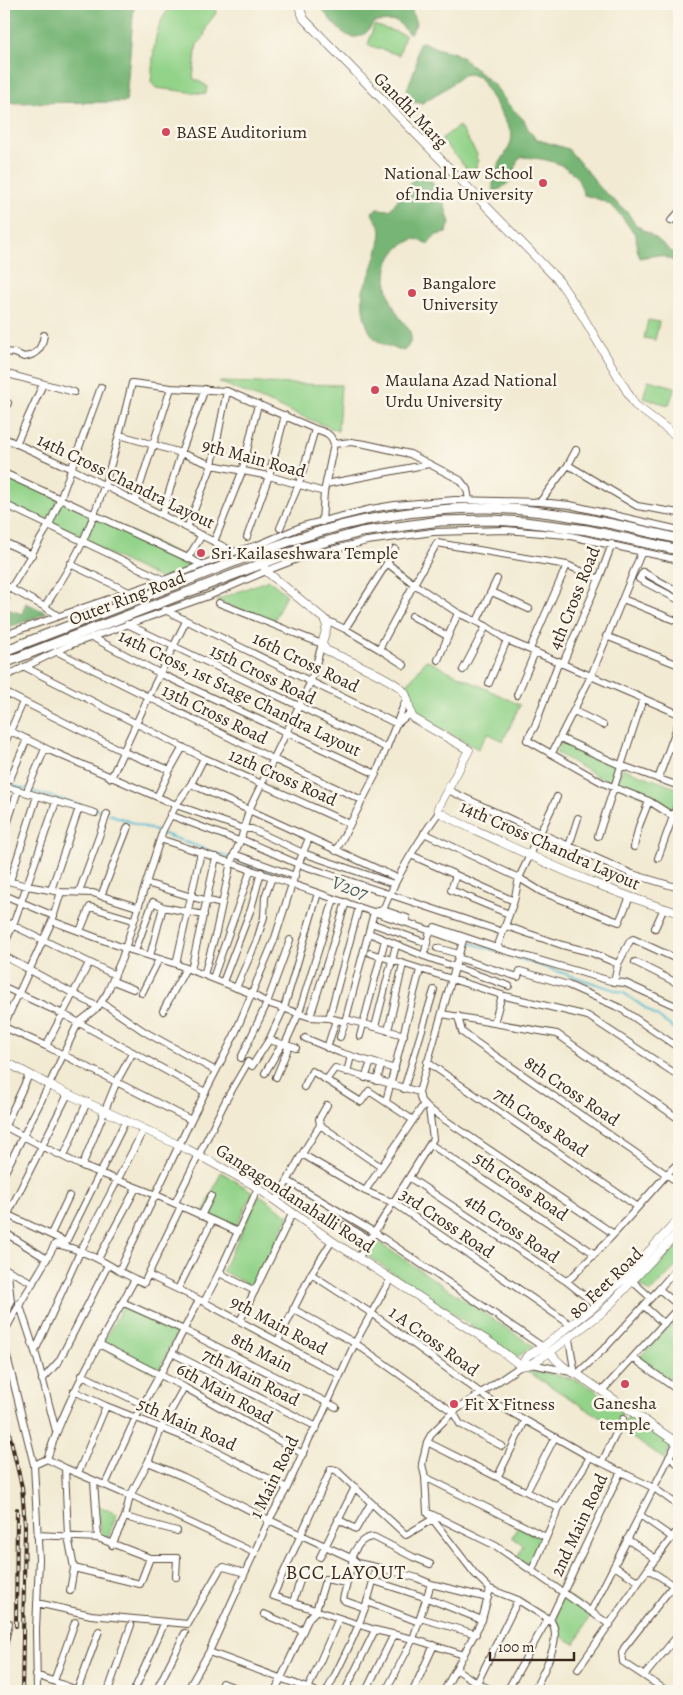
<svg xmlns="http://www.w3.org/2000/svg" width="683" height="1695" font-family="Alegreya,serif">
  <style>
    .green { fill: #93d389; stroke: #677e54 }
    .forest { fill: #76b575; stroke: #58704a }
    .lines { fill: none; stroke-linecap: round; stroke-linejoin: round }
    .stream { stroke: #56bdd4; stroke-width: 2 }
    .minor-casing { stroke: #564739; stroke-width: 8 }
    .major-casing { stroke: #564739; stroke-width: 9 }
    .highway-casing { stroke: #564739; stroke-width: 11 }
    .minor { stroke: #fff; stroke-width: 6 }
    .major { stroke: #fff; stroke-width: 8 }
    .highway { stroke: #fff; stroke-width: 9 }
    .rail-casing { stroke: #3b2a1e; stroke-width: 4 }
    .rail { stroke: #fbf7ec; stroke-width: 2; stroke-dasharray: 5.5; stroke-linecap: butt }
    .poi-dot { fill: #d1495b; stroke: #fbf7ec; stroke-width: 2 }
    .labels { text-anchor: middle; stroke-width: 5; stroke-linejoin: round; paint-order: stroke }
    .street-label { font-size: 18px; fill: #3b2a1e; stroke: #fbf7ec }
    .poi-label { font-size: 18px; fill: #3b2a1e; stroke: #fbf7ec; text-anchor: start }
    .water-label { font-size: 19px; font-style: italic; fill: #445d5e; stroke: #fbf7ec }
    .quarter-label { font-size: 20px; letter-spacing: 1px; fill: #3b2a1e; stroke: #fbf7ec }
  </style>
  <rect width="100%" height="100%" fill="#fbf7ec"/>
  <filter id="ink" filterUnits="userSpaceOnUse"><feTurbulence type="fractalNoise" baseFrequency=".02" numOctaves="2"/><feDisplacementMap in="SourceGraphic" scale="10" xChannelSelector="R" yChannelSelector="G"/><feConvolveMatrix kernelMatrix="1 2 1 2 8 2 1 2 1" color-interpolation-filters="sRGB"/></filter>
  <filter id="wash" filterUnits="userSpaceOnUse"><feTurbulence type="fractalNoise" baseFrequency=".0096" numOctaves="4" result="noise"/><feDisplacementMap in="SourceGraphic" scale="20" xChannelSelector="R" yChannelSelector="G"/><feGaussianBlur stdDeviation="1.12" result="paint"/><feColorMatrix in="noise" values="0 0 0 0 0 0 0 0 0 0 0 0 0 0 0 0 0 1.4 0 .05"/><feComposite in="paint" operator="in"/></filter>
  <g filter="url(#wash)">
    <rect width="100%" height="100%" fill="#f2ead2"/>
    <path class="green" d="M174,4H215L216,13L207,25L203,39L197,44L193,78L207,86L206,94L156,88L151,82C154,55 152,23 174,4Z
      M374,25L405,35L399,55L368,45Z
      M459,126L477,154L476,158L478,160L473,176L441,139Z
      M648,320L659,322L655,340L644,338Z
      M648,380L675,387L669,405L643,398Z
      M219,382L341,385L338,431Z
      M4,473L203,565L164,580L4,504Z
      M269,580L286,594L273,623L216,600Z
      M426,660L520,705L503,741L488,733L478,749L417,715L413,700L406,686Z
      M562,741L617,766L611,784L556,753Z
      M622,768L679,789L672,812L651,800L617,786Z
      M221,1172L253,1192L236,1227L204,1212Z
      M260,1195L289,1216L253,1287L222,1271Z
      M372,1238L533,1346L517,1357L362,1252Z
      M679,1239V1263L650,1293L638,1284Z
      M123,1306L178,1331L157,1374L100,1348Z
      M679,1315V1369L672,1381L639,1358Z
      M525,1370C542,1373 559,1374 575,1380C593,1386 609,1401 624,1411L615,1427Z
      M629,1415L672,1444L665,1459L620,1430Z
      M99,1506L117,1514L108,1538L101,1537Z
      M518,1526L543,1538L530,1566L517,1558L523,1545L512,1537Z
      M563,1593L592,1612L575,1644L558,1635L557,1612Z"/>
    <path class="forest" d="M4,4H134L126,102L4,103Z
      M319,4H412L411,8L416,24L411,33H408L397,21L374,22C371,26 368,32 364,34C346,47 328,16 319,4Z
      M423,42L436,48L455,53L463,58L496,87L508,104L524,120L528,129L536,139L568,149L593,178L598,186L628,213L635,224L657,239L672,252L679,255V265C663,254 660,254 640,258L637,249L636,235C628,227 624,218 616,210C608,201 595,198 584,195C582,190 580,184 578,180C566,161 541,158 521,157L517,162L512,180L499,190H493C493,184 493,178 495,173C499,160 515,146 511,132L496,104L479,77L469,74L463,75L445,89L422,103L409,102L404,98L416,65L417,50L419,43Z
      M420,170L427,173L444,203L450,223L446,233C437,234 433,236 429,244L415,239C411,241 405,243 401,246C379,262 385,293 397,313C400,320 407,324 410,332C413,338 409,348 403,351C396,348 388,347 381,343C365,335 361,307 363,291C364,286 367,281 369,277C374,263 380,247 381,232C381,224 373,219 372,212L378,209L390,210Z
      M4,591L9,593L5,608L22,614L26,603L47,613L4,629Z"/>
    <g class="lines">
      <path class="stream" d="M4,783L105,812
        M109,814L290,880
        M295,881L316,889
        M465,941L624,993L679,1032"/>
    </g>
  </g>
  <g filter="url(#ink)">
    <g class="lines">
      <g class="minor-casing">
        <path id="minor" d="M671,221L679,212
          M4,352L15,353L24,357C38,355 42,347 44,335
          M4,373L74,392
          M4,411L8,403
          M120,435L181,453L212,465L269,476L324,492
          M4,438L72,469L234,552
          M16,444L43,384
          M334,444L351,442L365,444L410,454L460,480L467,489L469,500
          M568,465L637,506L679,513
          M4,473L203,565
          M326,484L429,464
          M135,501L171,388
          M540,502L568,465L576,450
          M4,504L164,580
          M162,515L181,453L205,389
          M187,528L212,465L227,391
          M280,528L299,484L315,429
          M247,537L269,476L285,415
          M4,542L32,555
          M214,542L242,472L258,404
          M188,558L202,535
          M387,563L395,549
          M70,564L129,592
          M599,579L567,565L437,543L414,584L458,613L486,626L507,640L679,714
          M4,585L45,607C58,585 73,564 83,541C106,490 119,437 132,383L171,388L227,391L315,429C325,432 331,433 334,444L324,492L322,522
          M11,588L49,525L60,500L101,387
          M492,592L529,609
          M679,592L643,572L639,579L679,600
          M623,599L679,622
          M45,607L58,616
          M165,610L397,724L410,713
          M412,616L447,636
          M324,619L345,629L379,649L414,584L387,563L345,629
          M477,621L497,579
          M127,624L387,748
          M4,635L164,580L234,552L258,545L303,526L371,509L395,505L455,500L540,502L570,505L679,530
          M606,636L679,665
          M92,637L161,674L376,774
          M379,649L404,665
          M530,649L567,565
          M56,651L273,759L362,800
          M438,660L458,613
          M559,661L535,726L527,740L603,783L649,801L679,820
          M563,663L599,579L612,544
          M25,667L204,758L350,824
          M463,670L486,626
          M4,677L70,645L211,595L266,571L297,559L367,541L433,532L506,530L566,535L679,560
          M489,683L507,640
          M4,692L124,752L170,770L183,747
          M517,695L535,652
          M574,711L603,725
          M4,728L51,751L176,805L244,829H252L303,853L394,884
          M560,738L620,765L679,786
          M4,745L23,702
          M552,753L591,676L642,551
          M111,778L148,698L186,621
          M10,779L27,739
          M658,779L679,722
          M191,784L249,810L311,681L322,644L219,603
          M4,786L95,813
          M28,788L45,749
          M448,790L540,833L632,874L679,888
          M157,797L170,770
          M170,815L239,841
          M424,833L519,878L542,892L619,922L630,897
          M540,833L557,797
          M4,834L18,790
          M598,836L643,699
          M160,839C213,856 265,875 318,893C366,911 415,924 462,942
          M241,839L298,864L503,932
          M569,846L578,818
          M634,847L639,826L649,801
          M336,851L376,774L407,697
          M234,854L295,876
          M411,855L514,901
          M658,858L679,800
          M456,875L451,890L509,914
          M4,880L27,886L61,892L52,921L4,1025
          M10,881L37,796
          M146,883L192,897L222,904
          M51,890L79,808
          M61,892L93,893L137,907
          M79,892L107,814
          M4,895L54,916
          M101,896L128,827
          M383,910L407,918
          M4,921L115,975
          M52,921L124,948L176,964L252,994L267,1003L310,1017L329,1018L345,1022L374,912L383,910C397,875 417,843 439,812
          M371,923L427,943
          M506,926L562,945L590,952L618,964
          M435,927L497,948L614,982L625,983L678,1007L679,1004
          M655,928L664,908
          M80,931L90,907L133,920
          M369,933L424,956L509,986
          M4,945L13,925L56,802
          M437,948L459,954
          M497,948L514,901L519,878L530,855L537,832
          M135,951L153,902L163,907L204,915
          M370,953L505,996L588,1016L679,1076
          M4,956L98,1007
          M150,956L163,907
          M424,956L430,930
          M458,958L518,977L520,971L568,985L620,1008L679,1048
          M635,962L679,984
          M176,964L201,852
          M191,970L216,857
          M204,975L216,932L231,862L241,839L249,810L397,878
          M213,978L251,869
          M113,981L133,989
          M223,982L251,909L261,872
          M614,982L618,964L630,941L633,939L679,960
          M4,987L63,1014L205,1092
          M236,988L257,940L264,917L265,897L272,877
          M142,993L159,959
          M101,1002L145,1032L216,1071
          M163,1011L186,968
          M442,1014L557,1034L679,1119
          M458,1016L462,1032L474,1041L679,1183
          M310,1017L346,902
          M329,1018L359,907
          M346,1019L404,1035
          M494,1023L502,995
          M4,1027L46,1046L89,963
          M375,1027L396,945
          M388,1031L403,964
          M360,1036L385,940
          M340,1037L345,1022
          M305,1038L341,1053L395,1069
          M285,1044L299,1013L334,899
          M46,1046L191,1120
          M296,1048L269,1040L284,1008L318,893
          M327,1048L336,1020
          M241,1058L267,1003L290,940
          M427,1062L638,1207
          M252,1066L269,1040
          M347,1072L351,1056
          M265,1073L282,1044
          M4,1076L10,1064
          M276,1077L289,1046
          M365,1078L371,1062
          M327,1079L335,1068L419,1092
          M377,1081L381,1066
          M304,1087L312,1071L361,1102L369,1091L413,1120
          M404,1089L434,990
          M386,1101L420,970
          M429,1109L614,1234
          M320,1125L381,1167
          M320,1125L319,1119L327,1105
          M4,1126L42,1146L68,1094
          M4,1128L29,1075
          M430,1144L595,1254
          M302,1154L365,1191L394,1203L571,1325
          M64,1156L87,1102
          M82,1166L117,1081L133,1052
          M4,1174L49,1085L78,1023L98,1007L107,993L122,958L163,830L176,805L191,784L204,758
          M410,1178L566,1281L596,1305
          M288,1181L374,1232L543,1347
          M365,1191L424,1104
          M277,1200L302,1154L320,1125
          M175,1203L226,1100L248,1062
          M8,1215L66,1242
          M201,1216L211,1196
          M4,1222L42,1146L82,1166L156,1195L238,1232
          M345,1225L369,1239
          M4,1232L47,1259
          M51,1234L69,1196
          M64,1246L126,1120
          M359,1257L433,1139L429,1109L421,1101L419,1092L464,937
          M98,1259L136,1188
          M4,1268L33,1283
          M219,1273L255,1291
          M311,1274L371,1313L493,1402L590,1457L654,1488L679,1506
          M148,1275L204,1302L219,1273L258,1188
          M135,1279L144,1283L181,1206
          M566,1281L572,1277L614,1234L667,1174L679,1162
          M632,1281L651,1298
          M178,1289L212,1221
          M659,1289L679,1266
          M122,1302L184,1330L336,1407
          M204,1302L340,1375
          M19,1303L37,1358L56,1431
          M644,1306L664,1324
          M293,1309L355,1343L453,1412L460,1424L502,1446
          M4,1321L11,1302L8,1274
          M240,1321L293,1212
          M4,1333C19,1302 39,1275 55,1244C77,1248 100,1259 119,1271
          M569,1339L574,1369
          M278,1341L311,1274L332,1241
          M4,1344L34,1465L39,1559L36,1630L37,1691
          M99,1344L184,1387L303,1454
          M35,1351L80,1252L144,1129
          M172,1353L317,1427
          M633,1358L679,1391
          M531,1364L571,1372
          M577,1374L606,1347L659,1289L679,1306
          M82,1375L142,1404
          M42,1380L59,1361L108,1265
          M74,1391L106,1406L202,1444L287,1488
          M602,1391L679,1307
          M427,1442L559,1508
          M669,1457L679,1465
          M148,1462L184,1477L269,1520L353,1559L357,1563L385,1569L417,1578L431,1584L488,1598
          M602,1462L623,1419
          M34,1465L47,1459C68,1395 103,1338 135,1279L119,1271L191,1120L234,1036L275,938L298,865L309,838
          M65,1468L130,1496L148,1462L162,1427L184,1387
          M78,1473L106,1406
          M498,1476L525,1421
          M425,1477L546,1537
          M94,1481L98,1538
          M105,1485L136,1417L172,1353L199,1300
          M527,1491L555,1437
          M131,1495L255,1553
          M431,1514L496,1546L610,1625
          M640,1515L673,1538
          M125,1517L177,1531
          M338,1519L356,1529L371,1503
          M433,1519L406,1535L336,1470L331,1469L273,1596L375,1630L413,1639L464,1655
          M679,1528L648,1569L679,1589
          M37,1535L98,1538L150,1558L140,1584L74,1568L68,1536L65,1468L47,1459
          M627,1539L656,1559
          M112,1545L125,1517L130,1496
          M320,1557L355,1487
          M150,1558H177L176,1577
          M351,1558C356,1548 361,1537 374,1537L413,1557L430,1564
          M353,1559L343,1599L345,1601L365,1608
          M614,1566L639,1582
          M532,1570L559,1508L590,1457
          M325,1579L346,1583
          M374,1581L427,1598L482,1620
          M490,1589L518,1600L550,1620L621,1471
          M70,1591L74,1568
          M293,1602L303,1572
          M367,1602L419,1622
          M37,1603L91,1615L188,1624L220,1569L224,1567L245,1573
          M591,1611L677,1442
          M264,1614L303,1631
          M420,1618L476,1634
          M4,1647L9,1623
          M209,1652L315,1691
          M456,1669L477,1683L494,1691
          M578,1669L648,1569
          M36,1675L80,1691
          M644,1676L679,1634
          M54,1681L75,1622
          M222,1683L245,1691
          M477,1683L518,1600
          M4,1689L6,1691
          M308,1689L339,1618
          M77,1691L99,1631
          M108,1691L131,1625
          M134,1691L163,1626
          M156,1691L185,1633
          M187,1691L209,1652L269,1520L287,1488L310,1437L316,1428L355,1343L391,1278
          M275,1691L309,1618L316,1611L324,1584
          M327,1691C347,1651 368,1612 376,1567
          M345,1691L375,1630
          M366,1691L394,1634
          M386,1691L413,1639L431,1584
          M413,1691L434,1645
          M444,1691L482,1620L490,1589L475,1574L427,1512L425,1477L422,1464L427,1442L432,1433L453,1412L521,1366
          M507,1691L546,1622L550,1620C565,1637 542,1673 534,1691
          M667,1691L623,1662L622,1653L624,1648L679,1578
          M674,1691L679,1685"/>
      </g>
      <g class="major-casing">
        <path id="major" d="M298,4L304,19L559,281L582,315L635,405L679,438
          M263,564L266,571L272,576L324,619L327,626L322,644L326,650C342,658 395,679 404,692C410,700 408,710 413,718L469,750L438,808L439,812C459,824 481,832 501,842C559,869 618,895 679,913
          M4,1061L53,1087L187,1149L252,1184L332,1241L491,1343L521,1366L531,1364L550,1352L604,1311L679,1231
          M550,1352C556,1361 567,1371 577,1374L679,1444
          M521,1366L527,1356L543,1347L594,1307L624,1278L679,1219"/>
      </g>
      <g class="highway-casing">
        <path id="highway" d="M4,651C62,628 121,606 180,583C219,568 257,552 296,539C358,518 421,508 486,508C552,509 615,524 679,539
          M4,663L303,548L361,532L440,521L492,520L524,522L587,530L679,550"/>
      </g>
      <use href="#minor" class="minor"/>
      <use href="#major" class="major"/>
      <use href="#highway" class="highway"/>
      <g class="rail-casing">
        <path id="rail" d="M4,1411L22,1487L25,1526L22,1691
          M16,1626L17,1509"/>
      </g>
      <use href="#rail" class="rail"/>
    </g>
  </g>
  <g class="poi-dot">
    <circle cx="166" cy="132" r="5"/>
    <circle cx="543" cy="183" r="5"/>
    <circle cx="412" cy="293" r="5"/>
    <circle cx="375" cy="390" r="5"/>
    <circle cx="201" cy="553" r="5"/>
    <circle cx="625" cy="1384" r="5"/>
    <circle cx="454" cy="1404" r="5"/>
  </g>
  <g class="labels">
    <g class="street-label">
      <text transform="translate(411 110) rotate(46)" y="6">Gandhi Marg</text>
      <text transform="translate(254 458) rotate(15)" y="6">9th Main Road</text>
      <text transform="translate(126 481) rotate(26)" y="6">14th Cross Chandra Layout</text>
      <text transform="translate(127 598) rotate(-21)" y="6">Outer Ring Road</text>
      <text transform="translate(574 598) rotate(-68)" y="6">4th Cross Road</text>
      <text transform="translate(306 662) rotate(26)" y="6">16th Cross Road</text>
      <text transform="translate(263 674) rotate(26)" y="6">15th Cross Road</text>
      <text transform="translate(240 693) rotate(26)" y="6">14th Cross, 1st Stage Chandra Layout</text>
      <text transform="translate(215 714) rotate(26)" y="6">13th Cross Road</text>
      <text transform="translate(283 777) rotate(24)" y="6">12th Cross Road</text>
      <text transform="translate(550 845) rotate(24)" y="6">14th Cross Chandra Layout</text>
      <text transform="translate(572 1091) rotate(34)" y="6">8th Cross Road</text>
      <text transform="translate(541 1122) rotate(34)" y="6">7th Cross Road</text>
      <text transform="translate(521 1186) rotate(34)" y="6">5th Cross Road</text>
      <text transform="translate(295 1198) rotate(33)" y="6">Gangagondanahalli Road</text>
      <text transform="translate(447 1223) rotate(34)" y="6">3rd Cross Road</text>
      <text transform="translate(512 1228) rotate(34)" y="6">4th Cross Road</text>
      <text transform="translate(606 1283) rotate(-44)" y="6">80 Feet Road</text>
      <text transform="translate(279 1325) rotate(28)" y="6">9th Main Road</text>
      <text transform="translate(434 1341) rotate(36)" y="6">1 A Cross Road</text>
      <text transform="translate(262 1352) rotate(27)" y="6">8th Main</text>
      <text transform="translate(251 1377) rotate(27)" y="6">7th Main Road</text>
      <text transform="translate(225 1393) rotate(29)" y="6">6th Main Road</text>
      <text transform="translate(187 1424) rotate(24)" y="6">5th Main Road</text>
      <text transform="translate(274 1477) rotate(-64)" y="6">1 Main Road</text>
      <text transform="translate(579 1525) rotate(-65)" y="6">2nd Main Road</text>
    </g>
    <g class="poi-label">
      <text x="176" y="138">BASE Auditorium</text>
      <text x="533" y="179" text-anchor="end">National Law School<tspan x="533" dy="21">of India University</tspan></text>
      <text x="422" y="289">Bangalore<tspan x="422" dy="21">University</tspan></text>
      <text x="385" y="386">Maulana Azad National<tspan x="385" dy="21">Urdu University</tspan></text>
      <text x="211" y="559">Sri Kailaseshwara Temple</text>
      <text x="625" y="1409" text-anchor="middle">Ganesha<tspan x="625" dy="21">temple</tspan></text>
      <text x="464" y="1410">Fit X Fitness</text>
    </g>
    <g class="water-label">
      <text transform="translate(350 887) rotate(20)" y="7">V207</text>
    </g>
    <g class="quarter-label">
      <text x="346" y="1579">BCC LAYOUT</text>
    </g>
  </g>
  <rect width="683" height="1695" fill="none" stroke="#fbf7ec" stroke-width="20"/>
  <path d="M490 1652v8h84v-8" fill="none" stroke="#3b2a1e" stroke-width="2.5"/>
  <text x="498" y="1652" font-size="15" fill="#3b2a1e" stroke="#fbf7ec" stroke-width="4" paint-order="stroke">100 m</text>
</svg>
